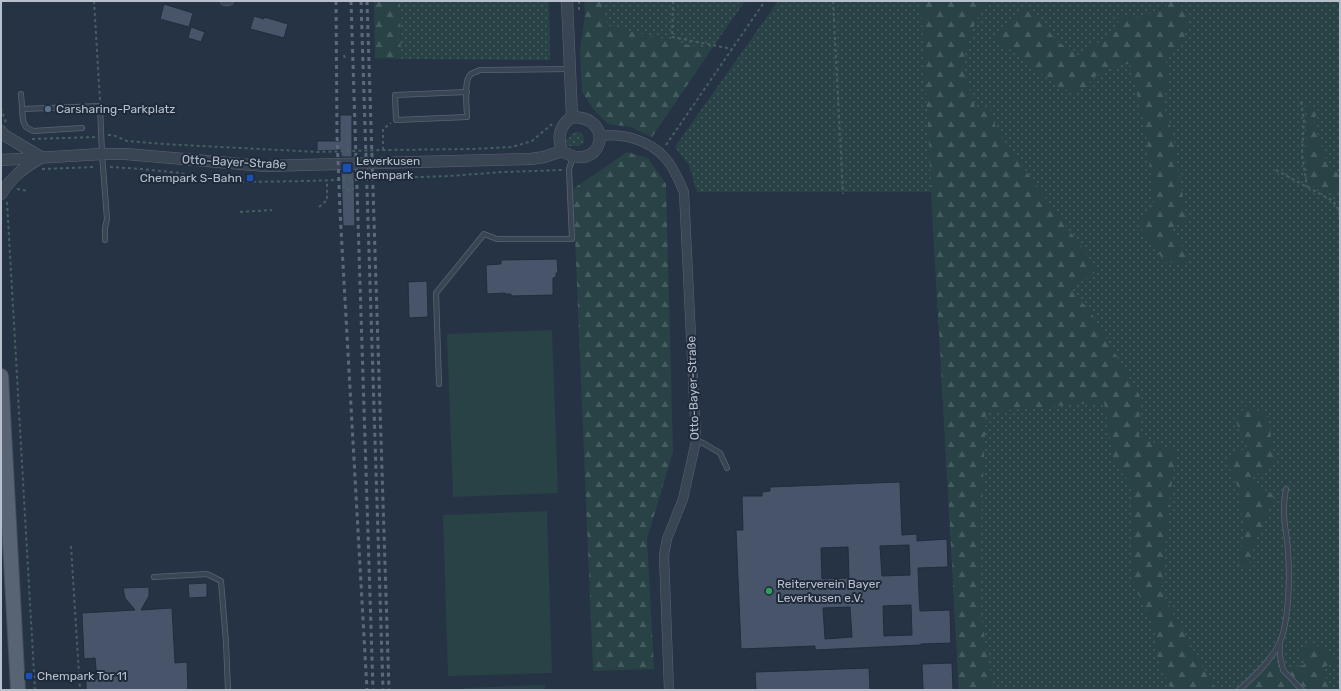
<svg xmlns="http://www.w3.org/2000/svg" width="1341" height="691" font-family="Rubik,sans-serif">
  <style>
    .grass { fill: url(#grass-dots) }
    .forest { fill: url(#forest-firs) }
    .pitch { fill: #284246 }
    .building { fill: #475469; stroke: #212c3c; fill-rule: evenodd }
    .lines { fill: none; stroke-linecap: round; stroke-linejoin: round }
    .service-casing { stroke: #596372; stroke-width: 6 }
    .minor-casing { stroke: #596372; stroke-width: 10 }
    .tertiary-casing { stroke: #596372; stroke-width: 12 }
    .primary-casing { stroke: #444e5e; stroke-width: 16 }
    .path { stroke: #465f62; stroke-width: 2; stroke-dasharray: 3 3; stroke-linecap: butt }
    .service { stroke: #3a4554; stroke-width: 4.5 }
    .minor { stroke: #3a4554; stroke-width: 9 }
    .tertiary { stroke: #3a4554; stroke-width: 11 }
    .primary { stroke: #586474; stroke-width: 14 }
    .rail { stroke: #5c697b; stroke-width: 3; stroke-dasharray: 4 4; stroke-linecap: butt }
    .service-dot { fill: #5c6f8a; stroke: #1f2a3a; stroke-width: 1.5 }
    .transit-dot { fill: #1a4fb4; stroke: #1f2a3a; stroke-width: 1.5 }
    .leisure-dot { fill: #2e9e5b; stroke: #1f2a3a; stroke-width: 1.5 }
    .labels { text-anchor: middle; stroke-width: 4; stroke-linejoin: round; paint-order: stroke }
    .poi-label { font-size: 12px; fill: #b8c0ce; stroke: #1f2a3a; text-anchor: start }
    .street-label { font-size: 12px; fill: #b8c0ce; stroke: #1f2a3a }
  </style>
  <defs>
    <pattern id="grass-dots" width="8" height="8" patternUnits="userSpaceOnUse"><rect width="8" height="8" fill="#284246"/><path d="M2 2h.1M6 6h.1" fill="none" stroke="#455c60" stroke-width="1.8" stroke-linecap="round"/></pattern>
    <pattern id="forest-firs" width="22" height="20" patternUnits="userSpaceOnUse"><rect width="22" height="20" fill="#284246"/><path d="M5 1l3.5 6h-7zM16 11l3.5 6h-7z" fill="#455c60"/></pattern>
  </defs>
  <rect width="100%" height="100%" fill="#263345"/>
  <path class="grass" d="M400,1H549L550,60L401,59Z
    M601,1H745L711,50L607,26Z
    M778,1H1340V690H959L931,192H697L689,165L675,147Z
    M575,132H579L583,135C588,146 577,147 568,146L567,145L566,140Z"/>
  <path class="forest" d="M374,1H400L401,59L375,58Z
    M584,1H601L607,26L711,50L652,137L630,127L608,124L594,110L582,92L580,51L585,14Z
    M921,1H987L975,23L962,64L975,107L990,109L997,131L1098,270L1071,289L1092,314L1140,396L1139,436L1176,452L1170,497L1161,592L1214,687L1213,690H1171L1156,653L1157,635L1131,577L1132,485L1114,463L1104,402L986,412L979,567L980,609L993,690H959Z
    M1173,1H1177L1187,12V25L1183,43L1165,58L1170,78L1162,104L1172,131L1187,221L1168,229L1189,254L1188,264L1165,262L1139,226L1146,213L1154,203L1146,133L1130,64C1121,64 1108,67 1100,73C1084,84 1086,97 1060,88L995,38L1010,20L1028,8L1058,42L1078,55L1085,49L1104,40L1117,29L1119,19L1124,14L1135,19L1158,11Z
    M1305,104L1318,108L1314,123L1330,170L1340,173V192L1321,191L1309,184L1305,153L1307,117Z
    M627,152L648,158L666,184L673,452L647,539L654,669L593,671L573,189Z
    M1247,405L1268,416L1275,464L1253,477L1256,487L1275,494L1253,547L1249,567L1238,565L1245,531L1237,485L1226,460L1247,447L1235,419Z
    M1309,645L1323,647L1338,661L1324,667L1328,688L1326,690L1253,689L1246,688L1274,658L1283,670L1304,665L1300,649Z"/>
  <path class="pitch" d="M552,330L558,493L453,497L447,334Z
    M547,511L552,673L448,676L443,515Z
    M545,685V690H465L464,688Z"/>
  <path class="building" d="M164,4L193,13L189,27L160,19Z
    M254,16L264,19V17L288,24L284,38L250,29Z
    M191,27L205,32L201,42L188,38Z
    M340,115H352V157H341V150L317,151V141H340Z
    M341,171H354L355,226H343Z
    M557,259L558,273H556V277L553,278V295L511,296V294H505V293L487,294L486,265L501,264V260Z
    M427,281L428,317L409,318L408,282Z
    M900,482L902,535L917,534V541L947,539L948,567L918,568L919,593L920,611L950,610L951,643L921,644V645L815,650V646L741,649L736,530H743L742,496H762V492L770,491V487ZM909,545L910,575L882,576L880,546ZM848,547L849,578L822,579L821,548ZM911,605L912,635L884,636L883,606ZM850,607L852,637L825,639L823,608Z
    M207,583V597L189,598L188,584Z
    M149,587V596L141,610L172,608L175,663L187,662L188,690H86V679H97L95,658L84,659L82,613L135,610L125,598L123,588Z
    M952,663L953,690H923L922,664Z
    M869,668L870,690H756L755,672Z"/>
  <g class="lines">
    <g class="service-casing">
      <path id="service" d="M467,92L395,95L396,120L467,117C467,107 463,80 471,74C474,72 478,71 480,70L570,69
        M21,94L23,121L26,127L33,131L82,128
        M23,109L100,106L102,154L107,219L105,228V240
        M439,384L436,293L484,234L497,239H572L569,169L573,157
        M696,441L703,443L720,453L727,468
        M154,577L207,574L221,581L226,642L228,690
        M1280,643V656L1283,670L1302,690
        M1239,690C1254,676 1270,662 1279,644C1289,624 1290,576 1288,553C1288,538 1283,523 1284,507C1284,501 1285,495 1286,489"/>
    </g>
    <g class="minor-casing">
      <path id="minor" d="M225,1H229
        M600,136C622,133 651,140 666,159C674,168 679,181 684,192L696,441L683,499L667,539L664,555L669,690"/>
    </g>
    <g class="tertiary-casing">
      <path id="tertiary" d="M567,1L572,117
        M572,117C618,117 601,176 562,151C557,137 559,126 572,117Z
        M1,131L4,135L41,157
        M1,160L102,154H126L265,166L531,159L544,157L562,151
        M1,194C12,177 22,169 39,159"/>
    </g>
    <g class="primary-casing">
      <path id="primary" d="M1,376L18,690"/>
    </g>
    <path class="path" d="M94,1L100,100
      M579,1V11
      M673,1L672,37L732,49
      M833,1L843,194
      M344,55L345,59
      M1301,102L1304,120L1302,154L1307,187
      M1,108L6,123
      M108,135H113L127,141L163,144L318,152L383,150L473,149L512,147L532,141L552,124
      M347,135L348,151
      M32,139L96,137
      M666,145L765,1
      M383,150V129L391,123
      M110,167L142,169L180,173L208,180L243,182L308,181L449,176L503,172L562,170
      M42,169L96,167
      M1276,170L1333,201L1339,210L1340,221
      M342,177L354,176
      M344,179V189H353L352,179
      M17,189L28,191
      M349,189L350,200
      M7,202L35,690
      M319,207L327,200V180
      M240,212L272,210
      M71,546L80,690"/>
    <use href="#service" class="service"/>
    <use href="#minor" class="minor"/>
    <use href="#tertiary" class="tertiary"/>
    <use href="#primary" class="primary"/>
    <path class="rail" d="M336,1L337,134L340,211L367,690
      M351,1L373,690
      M361,1L383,690
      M367,1L389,690"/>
  </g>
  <circle class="service-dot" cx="48" cy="109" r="4"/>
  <g class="transit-dot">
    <rect x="342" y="163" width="10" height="10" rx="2"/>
    <rect x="246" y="174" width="8" height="8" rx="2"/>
    <rect x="25" y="672" width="8" height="8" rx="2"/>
  </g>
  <circle class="leisure-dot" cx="769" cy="591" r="4"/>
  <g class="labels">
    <g class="poi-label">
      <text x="56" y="113">Carsharing-Parkplatz</text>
      <text x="356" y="165">Leverkusen<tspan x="356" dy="14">Chempark</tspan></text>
      <text x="242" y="182" text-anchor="end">Chempark S-Bahn</text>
      <text x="777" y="588">Reiterverein Bayer<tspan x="777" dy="14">Leverkusen e.V.</tspan></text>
      <text x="37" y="680">Chempark Tor 11</text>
    </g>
    <g class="street-label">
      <text transform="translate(234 162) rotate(3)" y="4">Otto-Bayer-Straße</text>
      <text transform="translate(693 388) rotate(-92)" y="4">Otto-Bayer-Straße</text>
    </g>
  </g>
  <rect width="1341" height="691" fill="none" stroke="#b8c0ce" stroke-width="4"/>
</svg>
